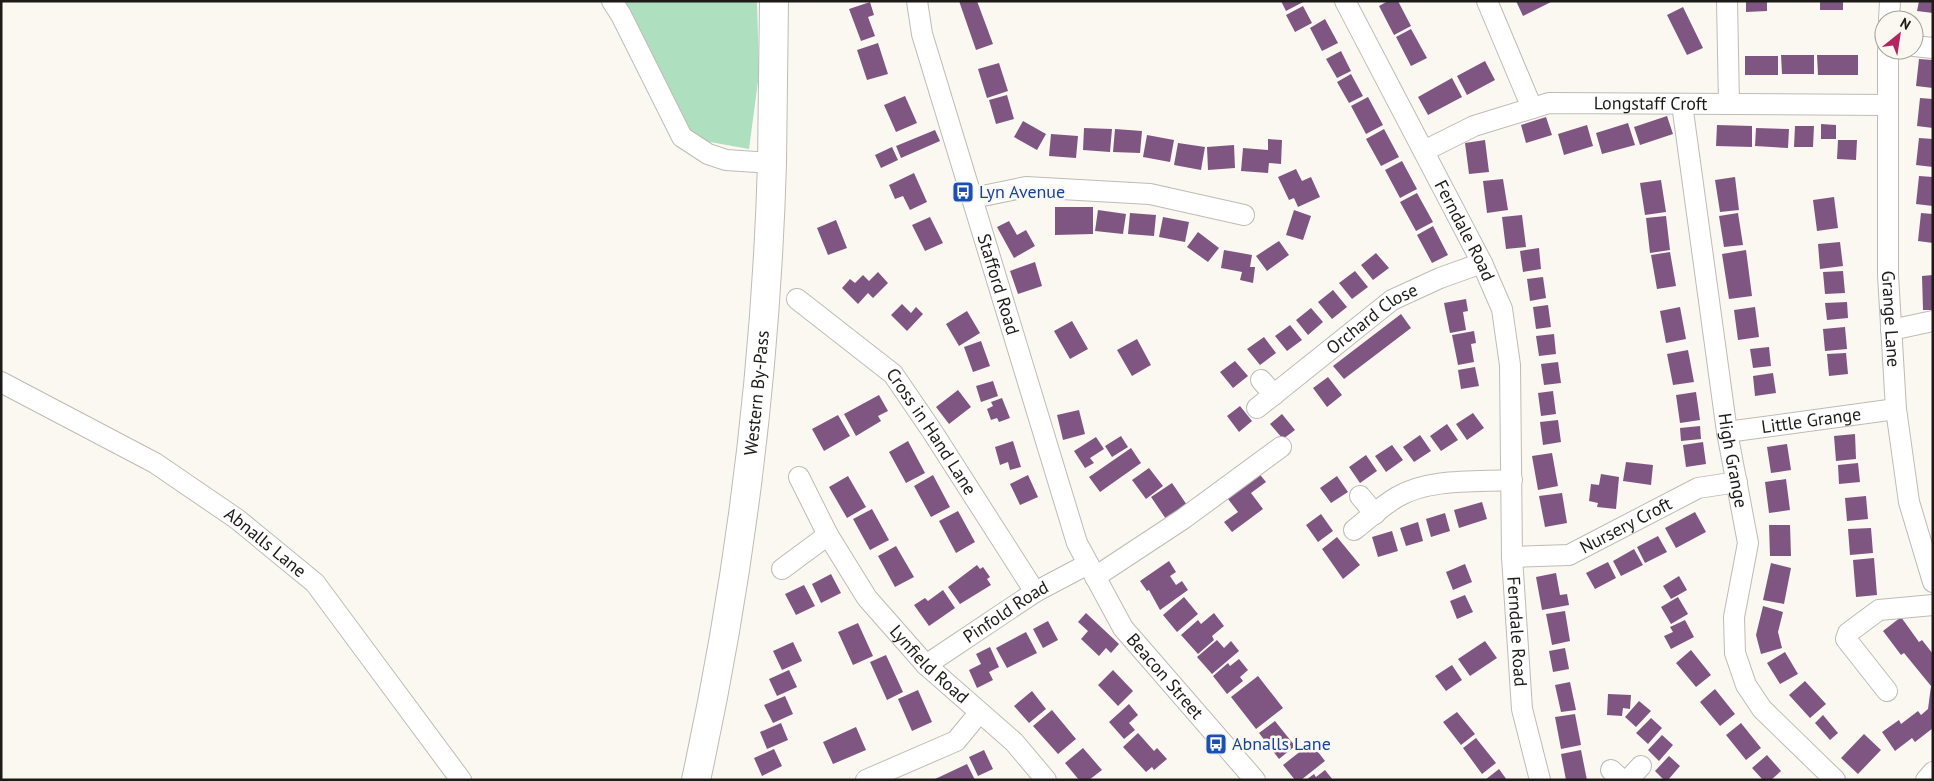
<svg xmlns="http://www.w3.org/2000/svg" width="1934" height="781" font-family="'PT Sans',sans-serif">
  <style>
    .green { fill: #aedfbf }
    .building { fill: #7f5682 }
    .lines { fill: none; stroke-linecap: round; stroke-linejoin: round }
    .minor-casing { stroke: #bebbb5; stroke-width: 22 }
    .highway-casing { stroke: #bebbb5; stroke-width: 30 }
    .minor { stroke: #fff; stroke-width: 20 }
    .highway { stroke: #fff; stroke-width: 28 }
    .labels { text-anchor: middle; stroke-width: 5; stroke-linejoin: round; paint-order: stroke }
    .street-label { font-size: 18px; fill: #1c1b18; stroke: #fbf8f2 }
    .transit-label { font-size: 18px; fill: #164399; stroke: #fbf8f2; text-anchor: start }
  </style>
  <rect width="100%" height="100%" fill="#fbf8f2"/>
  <path class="green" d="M606,1H757L759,74L749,149L682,137Z"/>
  <path class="building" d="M959,1H977L993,44L976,50Z
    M1281,1H1305L1286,11Z
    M1388,1H1398L1411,26L1394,35L1379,6Z
    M1516,1H1553L1523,16Z
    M1746,1H1767V11L1746,12Z
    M1820,1H1843V10H1820Z
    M1919,1H1933V13L1917,11Z
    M870,2L874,15L868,17L875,36L861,41L849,9Z
    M1303,6L1312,23L1295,32L1286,15Z
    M1683,7L1703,48L1687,55L1667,15Z
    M1325,19L1338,43L1322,51L1310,28Z
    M1411,29L1427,58L1411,66L1396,37Z
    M878,43L888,74L867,80L857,50Z
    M1341,51L1351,71L1337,78L1326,59Z
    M1781,55H1814V74H1782Z
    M1817,55H1858V75H1818Z
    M1745,56H1778V75H1745Z
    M1919,59L1933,60V88L1916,86Z
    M1485,61L1495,80L1467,95L1457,76Z
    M999,63L1008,91L987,98L978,69Z
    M1351,74L1363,96L1349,103L1337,82Z
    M1452,78L1462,97L1428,115L1418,97Z
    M1007,95L1014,119L996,124L989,100Z
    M905,96L917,123L896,132L884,105Z
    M1368,97L1383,125L1366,134L1351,106Z
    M1920,98L1933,99V128L1917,126Z
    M1667,116L1673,134L1640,145L1634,127Z
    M1546,117L1552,135L1526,143L1521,125Z
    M1023,121L1046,134L1037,150L1014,137Z
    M1628,123L1635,145L1602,154L1596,133Z
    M1821,124L1836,125V139H1821Z
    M1587,125L1593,146L1564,155L1558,134Z
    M1717,125L1752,126V147L1716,146Z
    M1795,126H1814L1813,147H1794Z
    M1084,128L1112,129L1110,152L1083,150Z
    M1756,128L1789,129L1788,148L1755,146Z
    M1115,129L1142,131L1140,153L1113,152Z
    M1384,129L1399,157L1381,166L1366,139Z
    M935,130L940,141L901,158L896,146Z
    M1051,134L1078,136L1076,158L1049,156Z
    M1147,135L1174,140L1170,162L1143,157Z
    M1919,138L1933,139V167L1916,165Z
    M1268,139L1282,140L1281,164L1269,163L1268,173L1241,171L1243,148L1268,150Z
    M1485,140L1489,172L1469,174L1465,143Z
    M1838,140H1857L1856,160L1837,159Z
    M1178,143L1205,147L1201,170L1174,165Z
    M1234,145L1235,168L1208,170L1207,147Z
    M892,147L898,160L881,168L875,155Z
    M1402,161L1417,189L1400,198L1385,170Z
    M1296,169L1302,181L1311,177L1320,197L1298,207L1294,198L1289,200L1278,177Z
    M914,173L927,202L910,210L903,196L895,199L889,185Z
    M1919,176L1933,177V206L1916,204Z
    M1735,177L1739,210L1720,212L1715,180Z
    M1503,179L1508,210L1487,213L1483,181Z
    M1661,180L1666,212L1645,215L1640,183Z
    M1417,193L1433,222L1416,231L1400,202Z
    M1834,197L1838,228L1817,231L1813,200Z
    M1055,207H1093V234L1055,235Z
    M1098,210L1126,214L1123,234L1095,231Z
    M1294,210L1311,216L1303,240L1286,235Z
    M1130,213L1156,215L1154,236L1128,234Z
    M1738,213L1743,245L1724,247L1719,216Z
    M1921,213L1933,214V243L1918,241Z
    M1522,215L1526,247L1506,249L1502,217Z
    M1666,216L1670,250L1650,253L1646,218Z
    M930,217L943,243L925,251L912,225Z
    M1163,217L1189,222L1185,242L1159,237Z
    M836,220L847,248L828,255L817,228Z
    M1009,221L1017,235L1026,230L1035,246L1014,258L997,227Z
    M1433,226L1448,255L1432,263L1417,235Z
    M1198,232L1219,248L1208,262L1187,247Z
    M1279,241L1289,255L1267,271L1256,256Z
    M1840,242L1843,266L1820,269L1818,244Z
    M1539,248L1541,269L1523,272L1520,251Z
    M1224,250L1252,255L1250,267H1255L1253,283L1240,280L1242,272L1221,268Z
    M1746,250L1752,296L1729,299L1722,254Z
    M1670,252L1676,286L1657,289L1651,255Z
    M1376,253L1389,268L1373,280L1361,265Z
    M1035,262L1042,286L1018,294L1010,271Z
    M1355,271L1368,287L1352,299L1339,283Z
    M1843,271L1845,293L1825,294L1823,272Z
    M878,272L888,283L873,298L868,293L858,304L842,288L850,279L855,283L863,275L869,281Z
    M1933,275V310H1923L1922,276Z
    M1543,277L1546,298L1530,301L1527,279Z
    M1333,290L1347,307L1332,319L1318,302Z
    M1466,299L1468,311L1463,312L1466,330L1450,333L1444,303Z
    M1847,302L1848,318L1827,320L1825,303Z
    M902,304L911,313L916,307L923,314L907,331L891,315Z
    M1548,305L1551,327L1536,329L1533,307Z
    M1680,307L1686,339L1666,343L1660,311Z
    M1755,307L1759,337L1738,340L1734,310Z
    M1311,308L1323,322L1308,335L1296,320Z
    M967,311L980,333L959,346L946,324Z
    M1401,314L1411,328L1344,379L1333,366Z
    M1072,321L1088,349L1070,359L1054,331Z
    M1290,325L1302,340L1287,351L1275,336Z
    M1845,327L1847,349L1825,351L1823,329Z
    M1474,331L1476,343L1471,344L1474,362L1458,365L1452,335Z
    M1554,334L1556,354L1539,356L1536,336Z
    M1264,337L1276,353L1260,365L1247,349Z
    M1137,339L1151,365L1132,376L1117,350Z
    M981,341L990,366L973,372L964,347Z
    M1769,347L1771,366L1753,368L1750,349Z
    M1688,350L1694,382L1673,385L1667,354Z
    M1846,353L1848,374L1829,376L1827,354Z
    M1235,361L1248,376L1233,388L1220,372Z
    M1558,362L1561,383L1544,385L1541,364Z
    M1475,367L1479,386L1461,389L1458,370Z
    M1773,373L1776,393L1755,396L1753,376Z
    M1328,377L1342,395L1327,407L1313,388Z
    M993,381L998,396L981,402L976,386Z
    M958,390L971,407L949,424L936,407Z
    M1553,391L1556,414L1541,416L1538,393Z
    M1696,392L1700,420L1680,423L1676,395Z
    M879,395L888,411L878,416L881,421L856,436L844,414Z
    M1002,398L1010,418L999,422L997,418L991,420L987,409L993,406L991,402Z
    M1240,406L1252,421L1239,432L1227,416Z
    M1079,410L1085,434L1063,440L1057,415Z
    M1473,413L1484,428L1467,440L1456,424Z
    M1282,414L1295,430L1283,439L1270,424Z
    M838,415L850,436L824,451L812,429Z
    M1558,420L1561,442L1543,445L1540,422Z
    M1447,424L1458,440L1441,451L1430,436Z
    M1700,426L1701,439L1681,441L1680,428Z
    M1855,434L1856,459L1836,461L1834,436Z
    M1420,435L1431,451L1414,462L1403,447Z
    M1121,436L1128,447L1112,457L1105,446Z
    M1096,437L1104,449L1090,458L1094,463L1085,468L1074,451Z
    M908,441L925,473L906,483L889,452Z
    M1013,441L1021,467L1010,470L1008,462L1000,465L995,447Z
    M1703,442L1706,464L1686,467L1683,445Z
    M1787,444L1791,470L1771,473L1767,447Z
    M1392,445L1403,460L1386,472L1375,456Z
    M1131,448L1141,463L1100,492L1089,477Z
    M1552,453L1558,486L1538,490L1532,456Z
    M1366,455L1377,471L1360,483L1349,467Z
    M1626,462L1653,465L1651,485L1623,481Z
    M1858,463L1860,482L1839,484L1838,465Z
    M1149,468L1163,486L1146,499L1132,480Z
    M1257,471L1266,482L1251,493L1263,509L1232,532L1224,522L1238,512L1225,495Z
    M1601,474L1619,477L1616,509L1597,507L1598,503L1589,501L1591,484L1599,485Z
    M933,475L950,507L931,517L914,486Z
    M1028,475L1038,497L1020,505L1010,484Z
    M848,476L866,507L847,518L829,487Z
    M1337,476L1348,492L1331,503L1320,488Z
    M1786,479L1790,510L1769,513L1765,482Z
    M1172,483L1187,505L1166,519L1151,497Z
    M1562,493L1567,523L1545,527L1539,496Z
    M1866,496L1868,519L1847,521L1845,498Z
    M1482,502L1487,519L1459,528L1454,510Z
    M872,509L889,540L870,550L853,519Z
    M958,511L975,542L956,553L939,521Z
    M1695,512L1706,532L1676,548L1665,528Z
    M1445,513L1450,531L1431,537L1426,519Z
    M1321,514L1333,531L1318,542L1306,525Z
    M1418,522L1423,541L1406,546L1400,528Z
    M1769,525H1790L1791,556H1770Z
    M1871,528L1873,553L1850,555L1848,529Z
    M1392,531L1398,551L1378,557L1372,537Z
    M1658,536L1667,552L1645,563L1637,547Z
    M1337,537L1360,565L1343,579L1322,549Z
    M896,546L914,577L895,587L878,556Z
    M1634,549L1643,565L1621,576L1613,561Z
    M1874,558L1877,595L1856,597L1853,560Z
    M1169,561L1176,572L1170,576L1176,585L1182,581L1188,590L1160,610L1149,590L1147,591L1140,581Z
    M1608,562L1616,578L1595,589L1586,573Z
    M1771,563L1791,568L1784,604L1763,600Z
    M1465,564L1472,582L1453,590L1446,572Z
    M977,565L980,569L983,567L990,577L987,579L991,585L960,604L948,587Z
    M1556,573L1560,595L1567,594L1569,605L1542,610L1536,577Z
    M831,574L841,593L821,603L812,584Z
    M1679,576L1687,590L1671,599L1663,586Z
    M804,585L815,606L796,615L785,594Z
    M943,590L955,608L929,626L914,605L925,598L928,601Z
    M1465,595L1473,612L1457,619L1450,601Z
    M1184,597L1198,614L1177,632L1163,615Z
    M1678,597L1688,614L1671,624L1661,607Z
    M1763,606L1783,612L1778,632L1782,648L1761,654L1756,635Z
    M1565,611L1570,641L1552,645L1546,614Z
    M1086,613L1119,644L1111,653L1106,648L1099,656L1081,639L1088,631L1078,622Z
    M1214,613L1224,626L1212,636L1214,640L1198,654L1181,635L1198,620L1201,624Z
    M1901,617L1919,642L1922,640L1933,654V728L1915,742L1912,738L1895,751L1882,732L1899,720L1901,724L1918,711L1921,715L1928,709L1931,686L1904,653L1901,655L1883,631Z
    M1685,620L1694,637L1671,649L1664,636L1673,632L1670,627Z
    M1048,621L1058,640L1043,648L1033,629Z
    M858,623L873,656L853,665L838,632Z
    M1026,632L1037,653L1007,668L996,648Z
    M1217,640L1224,648L1231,641L1239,651L1212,674L1197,657Z
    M1485,641L1497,658L1470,676L1458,659Z
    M793,642L802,661L782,670L773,651Z
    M990,647L999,667L989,672L993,680L977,688L969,670L981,664L976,654Z
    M1565,648L1569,669L1553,672L1549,651Z
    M1691,650L1711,675L1696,687L1676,663Z
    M1785,652L1798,674L1780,684L1767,663Z
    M886,655L903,692L887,700L870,662Z
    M1239,659L1248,670L1240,677L1243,681L1227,694L1213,676L1228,663L1230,666Z
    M1452,665L1462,680L1446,691L1435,676Z
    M789,670L797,687L777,696L769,679Z
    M1113,670L1133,691L1118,706L1098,685Z
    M1258,676L1283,708L1256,729L1231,697Z
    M1805,681L1826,704L1810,718L1789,695Z
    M1570,682L1576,710L1561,712L1555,685Z
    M1715,689L1735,714L1720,726L1700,702Z
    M918,690L932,722L912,731L898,699Z
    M1032,691L1046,709L1029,723L1014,706Z
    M1608,694L1631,695L1630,709L1623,708L1622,716L1607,715Z
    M785,696L793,714L773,723L764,705Z
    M1639,701L1651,711L1636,727L1625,717Z
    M1129,704L1138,715L1129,723L1135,730L1124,739L1109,722Z
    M1052,710L1076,739L1058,754L1033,726Z
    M1457,712L1475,734L1461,745L1443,722Z
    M1575,714L1581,745L1561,749L1555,717Z
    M1823,715L1838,733L1830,740L1815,723Z
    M1651,718L1662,728L1648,744L1636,733Z
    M1275,721L1295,746L1279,759L1259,733Z
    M781,723L788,740L767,749L760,732Z
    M1741,723L1761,748L1746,760L1726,735Z
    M856,727L866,750L833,764L823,742Z
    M1138,733L1154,751L1157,748L1167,759L1154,770L1152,767L1146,772L1123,747Z
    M1864,734L1881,750L1858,774L1841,758Z
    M1662,735L1673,745L1659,761L1648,750Z
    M1476,738L1496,763L1482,774L1463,748Z
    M1311,743L1325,761L1301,780H1295L1283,765Z
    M1083,748L1102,770L1089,780H1079L1065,763Z
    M774,749L782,766L762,776L754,758Z
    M984,750L993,769L978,776L969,757Z
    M1581,750L1587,780H1566L1561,754Z
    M1767,755L1781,771L1771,780H1763L1752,768Z
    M1669,756L1680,766L1668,780H1664L1655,771Z
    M967,764L975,780H933Z
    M1499,769L1507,780H1485Z
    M1325,770L1333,780H1306L1314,774L1316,777Z"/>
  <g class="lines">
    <g class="minor-casing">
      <g id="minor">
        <path d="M612,1L621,15L682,137L708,154L726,160L772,163"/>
        <path id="s1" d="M917,1L922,34L1077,543L1123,628L1255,780"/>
        <path id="s2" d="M1345,1L1482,263L1502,309L1510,365L1512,557L1522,709L1540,780"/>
        <path d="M1487,1L1532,108"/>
        <path d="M1727,1L1729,104"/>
        <path d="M1889,20L1890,1"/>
        <path d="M1914,46L1933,48"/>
        <path id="s3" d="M1888,50V275L1896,409L1909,502L1933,582"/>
        <path id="s4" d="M1682,104L1727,432L1748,543L1734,617L1735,653L1746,685L1762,709L1835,780"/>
        <path id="s5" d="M1424,151L1474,126L1549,103L1887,105"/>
        <path d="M973,198L1026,187L1150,194L1244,215"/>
        <path id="s6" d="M797,299L893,374L932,431L1035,592"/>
        <path d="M1891,330L1933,321"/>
        <path d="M1261,380L1274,395"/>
        <path id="s7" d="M1,382L155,463L237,519L315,583L461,780"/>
        <path id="s8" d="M1257,408L1392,300L1440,278L1482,263"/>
        <path id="s9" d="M1727,432L1896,409"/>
        <path id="s10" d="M799,477L828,535L867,598L926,665L1014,742L1046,780"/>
        <path d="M1360,496L1375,514"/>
        <path d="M1354,530C1368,519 1382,506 1397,497C1430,478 1476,482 1512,480"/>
        <path id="s11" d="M1512,557L1569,555L1698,488L1737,482"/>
        <path d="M782,569L828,535"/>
        <path d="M1095,577L1183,519L1281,447"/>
        <path id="s12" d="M926,665L1035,592L1088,564"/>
        <path d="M1887,691L1846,639L1848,633L1879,610L1933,605"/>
        <path d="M1611,770L1622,780"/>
        <path d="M866,780L956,741L979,713"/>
        <path d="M1628,780L1641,766"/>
        <path d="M1926,780L1933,772"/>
      </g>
    </g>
    <g class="highway-casing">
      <g id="highway">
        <path id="s13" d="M696,780C740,578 766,370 772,163C773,109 773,55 774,1"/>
      </g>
    </g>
    <use href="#minor" class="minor"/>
    <use href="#highway" class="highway"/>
  </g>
  <defs>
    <g id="bus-square" transform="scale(1.125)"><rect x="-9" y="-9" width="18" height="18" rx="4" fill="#1a4fb4" stroke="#fbf8f2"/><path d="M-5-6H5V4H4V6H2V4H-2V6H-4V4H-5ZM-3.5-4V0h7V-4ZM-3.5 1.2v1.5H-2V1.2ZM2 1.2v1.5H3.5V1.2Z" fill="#fff"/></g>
  </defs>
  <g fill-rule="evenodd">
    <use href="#bus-square" x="963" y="192"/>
    <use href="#bus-square" x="1216" y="744"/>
  </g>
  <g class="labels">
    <g class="street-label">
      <text dy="6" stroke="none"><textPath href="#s5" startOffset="236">Longstaff Croft</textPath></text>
      <text dy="6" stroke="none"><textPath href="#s2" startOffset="259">Ferndale Road</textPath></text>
      <text dy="6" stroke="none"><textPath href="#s1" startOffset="295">Stafford Road</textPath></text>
      <text dy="6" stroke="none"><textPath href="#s3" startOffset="269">Grange Lane</textPath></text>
      <text dy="6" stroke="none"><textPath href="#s8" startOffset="146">Orchard Close</textPath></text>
      <text dy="6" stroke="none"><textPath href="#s13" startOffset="392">Western By-Pass</textPath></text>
      <text dy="6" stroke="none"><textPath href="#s9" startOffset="85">Little Grange</textPath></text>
      <text dy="6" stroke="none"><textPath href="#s6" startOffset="191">Cross in Hand Lane</textPath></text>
      <text dy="6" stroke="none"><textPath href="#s4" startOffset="360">High Grange</textPath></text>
      <text dy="6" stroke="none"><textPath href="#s11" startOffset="121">Nursery Croft</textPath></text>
      <text dy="6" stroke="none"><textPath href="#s7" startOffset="310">Abnalls Lane</textPath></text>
      <text dy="6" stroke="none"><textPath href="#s12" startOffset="96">Pinfold Road</textPath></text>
      <text dy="6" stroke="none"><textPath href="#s2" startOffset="669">Ferndale Road</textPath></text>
      <text dy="6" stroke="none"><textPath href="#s10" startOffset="230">Lynfield Road</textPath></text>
      <text dy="6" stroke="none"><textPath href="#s1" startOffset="726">Beacon Street</textPath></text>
    </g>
    <g class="transit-label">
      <text x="979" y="198">Lyn Avenue</text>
      <text x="1232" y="750">Abnalls Lane</text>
    </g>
  </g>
  <rect width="1934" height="781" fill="none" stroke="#1c1b18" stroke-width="5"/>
  <g transform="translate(1899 35) rotate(30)"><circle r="24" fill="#fbf8f2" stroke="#a2a09b"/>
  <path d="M0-4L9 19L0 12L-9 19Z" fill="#b22660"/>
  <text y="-8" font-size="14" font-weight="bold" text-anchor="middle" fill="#1c1b18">N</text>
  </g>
</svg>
